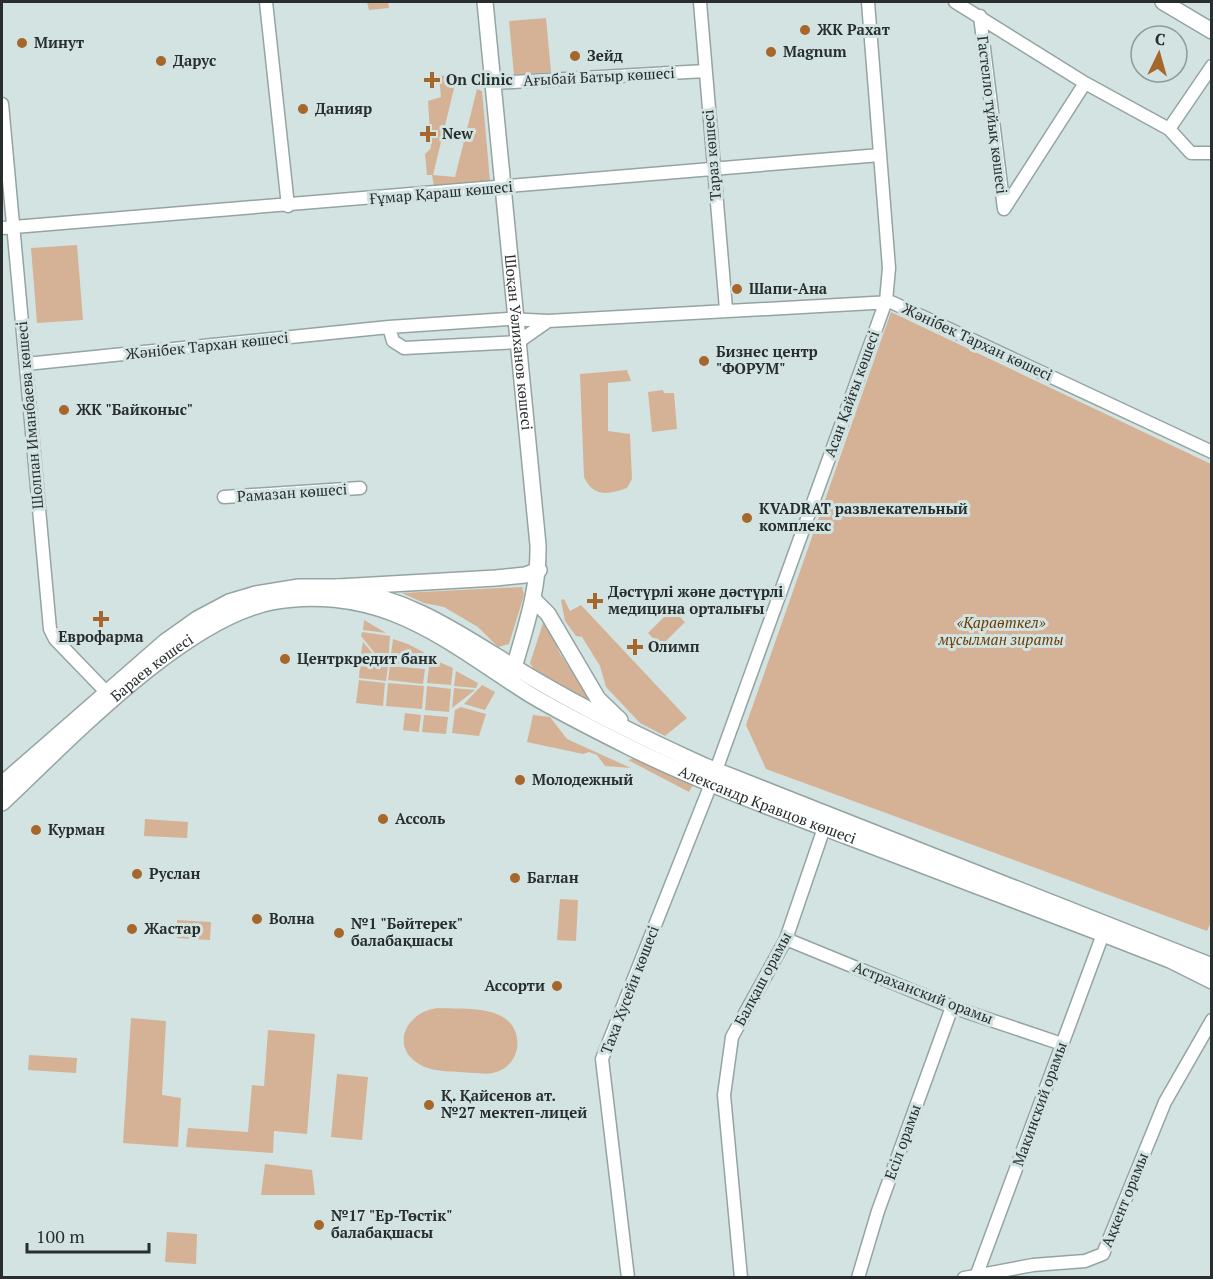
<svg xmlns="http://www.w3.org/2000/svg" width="1213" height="1279" font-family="'PT Serif',serif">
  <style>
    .green { fill: #d5b295 }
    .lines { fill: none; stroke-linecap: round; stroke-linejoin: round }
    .minor-casing { stroke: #94a4a3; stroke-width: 15 }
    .major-casing { stroke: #94a4a3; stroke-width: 18 }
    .minor { stroke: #fff; stroke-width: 12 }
    .major { stroke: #fff; stroke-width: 15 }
    .poi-dot { fill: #a5672c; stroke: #d2e3e2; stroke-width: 2 }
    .labels { text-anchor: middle; stroke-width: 6; stroke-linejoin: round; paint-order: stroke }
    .poi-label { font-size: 15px; font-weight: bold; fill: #282e2e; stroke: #d2e3e2; text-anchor: start }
    .street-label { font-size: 15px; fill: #282e2e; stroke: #d2e3e2 }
    .park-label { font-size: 15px; font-style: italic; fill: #6c3b00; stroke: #d2e3e2 }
  </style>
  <rect width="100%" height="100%" fill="#d2e3e2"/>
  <path class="green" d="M367,2H388L389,8L369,10Z
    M546,18L551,72L514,75L509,21Z
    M448,75L456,80L433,175L455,177L477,89L482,91L490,181L434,186L432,175H427L425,154L431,148L428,101L441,97L439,76Z
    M77,245L83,320L37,323L31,248Z
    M891,312L1211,464L1212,920L1207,931L766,769L746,725Z
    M627,370L631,381L608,383V431L630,434L632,479L627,488C608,495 593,497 584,477L580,374Z
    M663,390L664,393H674L677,429L652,432L648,392Z
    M522,587L524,595L509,644L498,647L478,627L444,607L424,603L402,593Z
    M564,599L570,611L581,605L687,718L665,736L640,723L606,687L600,666L582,637L576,636L565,621L561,600Z
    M672,609L685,622L661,646L648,633Z
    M545,617L559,652L593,703L535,671L530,663Z
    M364,620L386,633L363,630Z
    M362,632L390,636L388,663L382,662L361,636Z
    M393,639L408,644L427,654L426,667L390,663Z
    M363,642L380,662L360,660Z
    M430,658L453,668L451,685L427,683Z
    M360,663L388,666L386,681L359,678Z
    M390,666L425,669L423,684L388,680Z
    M456,671L478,683L476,688L454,686Z
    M359,680L385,683L383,706L356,703Z
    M388,683L424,686L422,709L386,706Z
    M482,685L495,692L485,710L464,704Z
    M427,686L451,689L449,712L425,710Z
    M454,688L475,690L452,708Z
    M461,707L486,714L479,736L452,733L455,710Z
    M405,713L421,715L419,732L403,730Z
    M424,715L448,717L446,734L422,732Z
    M533,715L550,717L567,739L631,768L605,766L597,755L589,752L583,754L527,742Z
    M635,758L694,783L689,792L628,760Z
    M145,819L188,822L187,838L144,836Z
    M560,899L578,900L576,941L557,940Z
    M177,920L211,922L210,940L177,938Z
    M438,1008C457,1009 484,1007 501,1016C525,1028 522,1065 496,1072C489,1075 480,1073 473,1073C457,1071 433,1073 419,1064C389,1046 407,1011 438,1008Z
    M131,1018L166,1021L162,1095L181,1098L178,1147L123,1143Z
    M268,1030L315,1034L307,1134L274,1131L273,1153L186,1147L188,1128L248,1132L252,1085L264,1086Z
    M29,1055L77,1058L76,1073L28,1070Z
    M337,1074L368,1077L362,1140L331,1137Z
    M265,1164L312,1170L315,1195H261Z
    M167,1232L197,1234L196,1264L165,1262Z"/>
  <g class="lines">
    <g class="minor-casing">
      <path id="minor" d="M266,2L288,206
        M700,2L726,309
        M955,2L1085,83L1169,129L1191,153H1212
        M980,16L1004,209
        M493,83L705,71
        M2,104L50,629L55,639L112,698
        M1169,129L1212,66
        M1004,209L1085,83
        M2,228L880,155
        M389,327L393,341L404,348L518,342L548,321
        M26,364L389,327L508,319L548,321L891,302L1212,452
        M224,497L360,488
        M786,939L952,1007L1062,1044
        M977,1274L1103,934
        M628,1278L602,1059L711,784L886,301L889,268L868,2
        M741,1278L724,1095L732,1037L786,939L824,828
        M858,1278L878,1211L952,1007
        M964,1278L1033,1265L1085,1261L1103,1254L1165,1102L1212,1020"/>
    </g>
    <g class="major-casing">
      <g id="major">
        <path id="s1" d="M485,2L538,545C539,592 524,631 512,675"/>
        <path d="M1163,2L1212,31"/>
        <path d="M338,587C422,602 464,638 534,679C590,712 647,740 705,766L1212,966"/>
        <path d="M534,600L548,614L598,699L620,720"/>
        <path d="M2,784L166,641L197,619L229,602L256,594L299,587H338L496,578L525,575L539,570"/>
        <path id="s2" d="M2,803C68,741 183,619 272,602C313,594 357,599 395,614C445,634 486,667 531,695C563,714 597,731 631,748C700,782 774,809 846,836C934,870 1023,903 1111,937L1170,960L1212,981"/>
      </g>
    </g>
    <use href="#minor" class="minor"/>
    <use href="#major" class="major"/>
  </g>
  <g class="poi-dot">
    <circle cx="805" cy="30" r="6"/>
    <circle cx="22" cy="43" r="6"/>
    <circle cx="771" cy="52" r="6"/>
    <circle cx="575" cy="56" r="6"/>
    <circle cx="161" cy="61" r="6"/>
    <path d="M429 71h6v6h6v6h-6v6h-6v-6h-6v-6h6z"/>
    <circle cx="303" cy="109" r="6"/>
    <path d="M425 125h6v6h6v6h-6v6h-6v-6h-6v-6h6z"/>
    <circle cx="737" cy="289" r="6"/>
    <circle cx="704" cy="361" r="6"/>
    <circle cx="64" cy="410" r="6"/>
    <circle cx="747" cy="518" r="6"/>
    <path d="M592 592h6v6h6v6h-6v6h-6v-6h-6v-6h6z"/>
    <path d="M98 610h6v6h6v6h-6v6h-6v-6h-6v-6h6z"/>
    <path d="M632 638h6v6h6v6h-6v6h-6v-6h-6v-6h6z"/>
    <circle cx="285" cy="659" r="6"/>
    <circle cx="520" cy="780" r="6"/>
    <circle cx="383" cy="819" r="6"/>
    <circle cx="36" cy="830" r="6"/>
    <circle cx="137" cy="874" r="6"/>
    <circle cx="515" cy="878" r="6"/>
    <circle cx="257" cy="919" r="6"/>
    <circle cx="132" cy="929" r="6"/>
    <circle cx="339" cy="933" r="6"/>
    <circle cx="557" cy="986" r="6"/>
    <circle cx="429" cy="1105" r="6"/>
    <circle cx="319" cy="1225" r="6"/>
  </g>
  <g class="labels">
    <g class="poi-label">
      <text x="817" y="35">ЖК Рахат</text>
      <text x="34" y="48">Минут</text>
      <text x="783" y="57">Magnum</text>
      <text x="587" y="61">Зейд</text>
      <text x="173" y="66">Дарус</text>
      <text x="446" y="85">On Clinic</text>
      <text x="315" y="114">Данияр</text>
      <text x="442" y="139">New</text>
      <text x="749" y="294">Шапи-Ана</text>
      <text x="716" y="357">Бизнес центр<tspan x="716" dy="17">"ФОРУМ"</tspan></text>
      <text x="76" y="415">ЖК "Байконыс"</text>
      <text x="759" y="514">KVADRAT развлекательный<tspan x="759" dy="17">комплекс</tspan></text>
      <text x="608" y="597">Дәстүрлі және дәстүрлі<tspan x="608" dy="17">медицина орталығы</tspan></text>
      <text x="101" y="642" text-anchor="middle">Еврофарма</text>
      <text x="648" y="652">Олимп</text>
      <text x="297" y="664">Центркредит банк</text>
      <text x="532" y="785">Молодежный</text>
      <text x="395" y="824">Ассоль</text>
      <text x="48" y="835">Курман</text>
      <text x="149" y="879">Руслан</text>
      <text x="527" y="883">Баглан</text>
      <text x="269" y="924">Волна</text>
      <text x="351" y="929">№1 "Бәйтерек"<tspan x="351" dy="17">балабақшасы</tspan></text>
      <text x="144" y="934">Жастар</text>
      <text x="545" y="991" text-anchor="end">Ассорти</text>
      <text x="441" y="1101">Қ. Қайсенов ат.<tspan x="441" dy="17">№27 мектеп-лицей</tspan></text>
      <text x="331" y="1221">№17 "Ер-Төстік"<tspan x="331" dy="17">балабақшасы</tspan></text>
    </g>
    <g class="street-label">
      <text transform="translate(599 77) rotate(-3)" y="5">Ағыбай Батыр көшесі</text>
      <text transform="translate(992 115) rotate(83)" y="5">Гастелло тұйық көшесі</text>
      <text transform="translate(712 155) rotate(-95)" y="5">Тараз көшесі</text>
      <text transform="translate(441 193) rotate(-5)" y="5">Ғұмар Қараш көшесі</text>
      <text transform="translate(977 342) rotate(25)" y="5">Жәнібек Тархан көшесі</text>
      <text dy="5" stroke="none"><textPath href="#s1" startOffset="342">Шоқан Уәлиханов көшесі</textPath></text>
      <text transform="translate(207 346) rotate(-6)" y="5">Жәнібек Тархан көшесі</text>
      <text transform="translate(852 394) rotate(-70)" y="5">Асан Қайғы көшесі</text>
      <text transform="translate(30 415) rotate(-95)" y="5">Шолпан Иманбаева көшесі</text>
      <text transform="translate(292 493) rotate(-4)" y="5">Рамазан көшесі</text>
      <text dy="5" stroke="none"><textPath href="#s2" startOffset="202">Бараев көшесі</textPath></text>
      <text dy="5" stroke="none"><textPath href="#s2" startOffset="885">Александр Кравцов көшесі</textPath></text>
      <text transform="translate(763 979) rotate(-62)" y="5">Балқаш орамы</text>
      <text transform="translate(630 990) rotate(-69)" y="5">Таха Хусейн көшесі</text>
      <text transform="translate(923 993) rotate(21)" y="5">Астраханский орамы</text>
      <text transform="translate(1040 1104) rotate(-70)" y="5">Макинский орамы</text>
      <text transform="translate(903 1142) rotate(-70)" y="5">Есіл орамы</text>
      <text transform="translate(1125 1200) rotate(-68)" y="5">Ақкент орамы</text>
    </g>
    <g class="park-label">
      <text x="1001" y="628">«Қараөткел»<tspan x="1001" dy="17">мұсылман зираты</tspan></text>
    </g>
  </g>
  <rect width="1213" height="1279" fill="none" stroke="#282e2e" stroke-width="6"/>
  <g transform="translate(1159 54) rotate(5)"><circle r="28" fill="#d2e3e2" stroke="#8e9b9a" stroke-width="1.5"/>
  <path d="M0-4.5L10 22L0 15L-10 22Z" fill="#a5672c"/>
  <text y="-9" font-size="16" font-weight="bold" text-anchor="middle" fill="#282e2e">С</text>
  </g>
  <path d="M27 1243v9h122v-9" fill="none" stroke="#282e2e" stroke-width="3"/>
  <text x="36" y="1243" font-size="18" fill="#282e2e" stroke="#d2e3e2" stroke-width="4.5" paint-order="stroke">100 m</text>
</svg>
